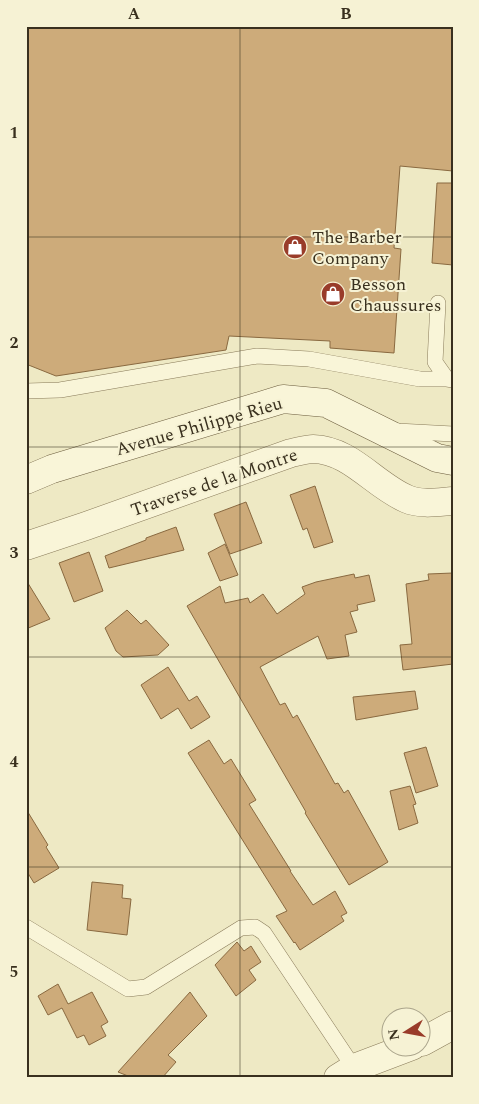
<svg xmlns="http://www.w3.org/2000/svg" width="479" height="1104" font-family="Spectral,serif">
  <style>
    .building { fill: #cdab7a; stroke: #896940 }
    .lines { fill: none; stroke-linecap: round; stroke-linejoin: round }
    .lane-casing { stroke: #897b5a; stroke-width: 16 }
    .street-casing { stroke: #897b5a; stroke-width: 29 }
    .secondary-casing { stroke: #6b5c3d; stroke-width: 29 }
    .lane { stroke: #f9f5d8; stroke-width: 15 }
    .street { stroke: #f9f5d8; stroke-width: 28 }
    .secondary { stroke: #f9f5d8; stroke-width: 28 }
    .grid { fill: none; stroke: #39301e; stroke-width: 1; stroke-opacity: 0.55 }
    .labels { text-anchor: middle; stroke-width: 4; stroke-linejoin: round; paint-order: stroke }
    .poi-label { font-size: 18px; fill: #39301e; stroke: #f6f2d4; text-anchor: start }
    .street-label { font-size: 18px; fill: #39301e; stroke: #f6f2d4 }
    .neatline { fill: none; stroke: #39301e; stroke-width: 2 }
    .grid-label { font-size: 16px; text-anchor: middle; font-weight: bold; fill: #39301e }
  </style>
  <rect width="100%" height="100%" fill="#eee9c4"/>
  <path class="building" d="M26,26H453V171L400,166L394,248L401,249L394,353L330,348V341L229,336L226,350L56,376L26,364Z
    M437,183H453V265L432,263Z
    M315,486L333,542L314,548L307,528L303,530L290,495Z
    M246,502L262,543L230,554L214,514Z
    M176,527L184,550L109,568L105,556L146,540V538Z
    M225,544L238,575L220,581L208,553Z
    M89,552L103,591L74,602L59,563Z
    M453,573V664L403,670L400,645L412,644L406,584L429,580L428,574Z
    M354,574L355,578L369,575L375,601L357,605L358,610L350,612L357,632L345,635L349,656L327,659L318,636L260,667L280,705L285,703L293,718L297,715L335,784L338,783L344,793L348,790L388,862L349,885L305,813L306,812L187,606L220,586L225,603L248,598L250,603L263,594L277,614L305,594L302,587L316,582Z
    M26,580L50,619L26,629Z
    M127,610L141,624L146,620L169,645L158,655L123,657L116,651L105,628Z
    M168,667L189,701L197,696L210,717L191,729L178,708L161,719L141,685Z
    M415,691L418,709L356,720L353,697Z
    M209,740L224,764L231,759L256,800L249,804L291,871H290L313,905L335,891L347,913L341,916L344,921L300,950L295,942L294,943L276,916L287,911L188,753Z
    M426,747L438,786L416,793L404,753Z
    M410,786L416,804L413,805L418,823L399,830L390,791Z
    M26,809L48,845L46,847L59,868L34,883L26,870Z
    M92,882L123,885L122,898L131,899L127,935L87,930Z
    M237,942L244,951L251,946L261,962L249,970L256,980L236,996L215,965Z
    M58,984L68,1004L92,992L108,1022L101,1026L106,1036L89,1045L84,1035L77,1038L62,1008L48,1015L38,996Z
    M190,992L207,1016L168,1055L176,1062L162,1078H133L118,1072Z"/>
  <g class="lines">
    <g class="lane-casing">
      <path id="lane" d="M438,303L435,362L447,379L453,380
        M26,391L60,390L257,356L309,359L420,379H447
        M397,431L453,434
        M26,927L128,989L146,987L241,928L255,927L264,933L354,1068"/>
    </g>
    <g class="street-casing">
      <path id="street" d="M26,546L86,526L291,453C298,452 306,449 313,449C351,450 374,485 407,499C421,505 438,502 453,501
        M422,1042L453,1025
        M338,1078L354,1068L412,1046"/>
    </g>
    <g class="secondary-casing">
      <path id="secondary" d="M26,480L52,469L283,399L326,403L437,458L453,461"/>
    </g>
    <use href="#lane" class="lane"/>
    <use href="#street" class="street"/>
    <use href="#secondary" class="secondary"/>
  </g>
  <path class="grid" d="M240,26V1078M26,237H453M26,447H453M26,657H453M26,867H453"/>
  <defs>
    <g id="shop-disc" transform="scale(1.25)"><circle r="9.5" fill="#993c2a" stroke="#f6f2d4"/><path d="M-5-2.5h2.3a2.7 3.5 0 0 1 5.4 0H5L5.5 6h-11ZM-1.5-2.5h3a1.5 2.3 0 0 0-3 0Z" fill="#fff"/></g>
  </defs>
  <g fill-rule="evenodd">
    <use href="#shop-disc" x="295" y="247"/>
    <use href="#shop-disc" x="333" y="294"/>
  </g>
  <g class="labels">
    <g class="poi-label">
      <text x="312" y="243">The Barber<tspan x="312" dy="21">Company</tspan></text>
      <text x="350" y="290">Besson<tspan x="350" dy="21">Chaussures</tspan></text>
    </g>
    <g class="street-label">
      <text transform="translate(199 426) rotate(-16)" y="6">Avenue Philippe Rieu</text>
      <text transform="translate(214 482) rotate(-19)" y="6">Traverse de la Montre</text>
    </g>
  </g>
  <rect width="479" height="1104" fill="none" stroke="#f6f2d4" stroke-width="55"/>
  <g transform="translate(406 1032) rotate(259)"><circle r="24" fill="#f6f2d4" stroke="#aaa48b"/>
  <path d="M0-4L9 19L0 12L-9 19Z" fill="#993c2a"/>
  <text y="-8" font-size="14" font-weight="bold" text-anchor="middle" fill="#39301e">N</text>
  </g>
  <rect x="28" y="28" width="424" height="1048" class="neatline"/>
  <g class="grid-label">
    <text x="134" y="19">A</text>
    <text x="346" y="19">B</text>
    <text x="14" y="138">1</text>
    <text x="14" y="348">2</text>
    <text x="14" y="558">3</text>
    <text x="14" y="767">4</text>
    <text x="14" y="977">5</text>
  </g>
</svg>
